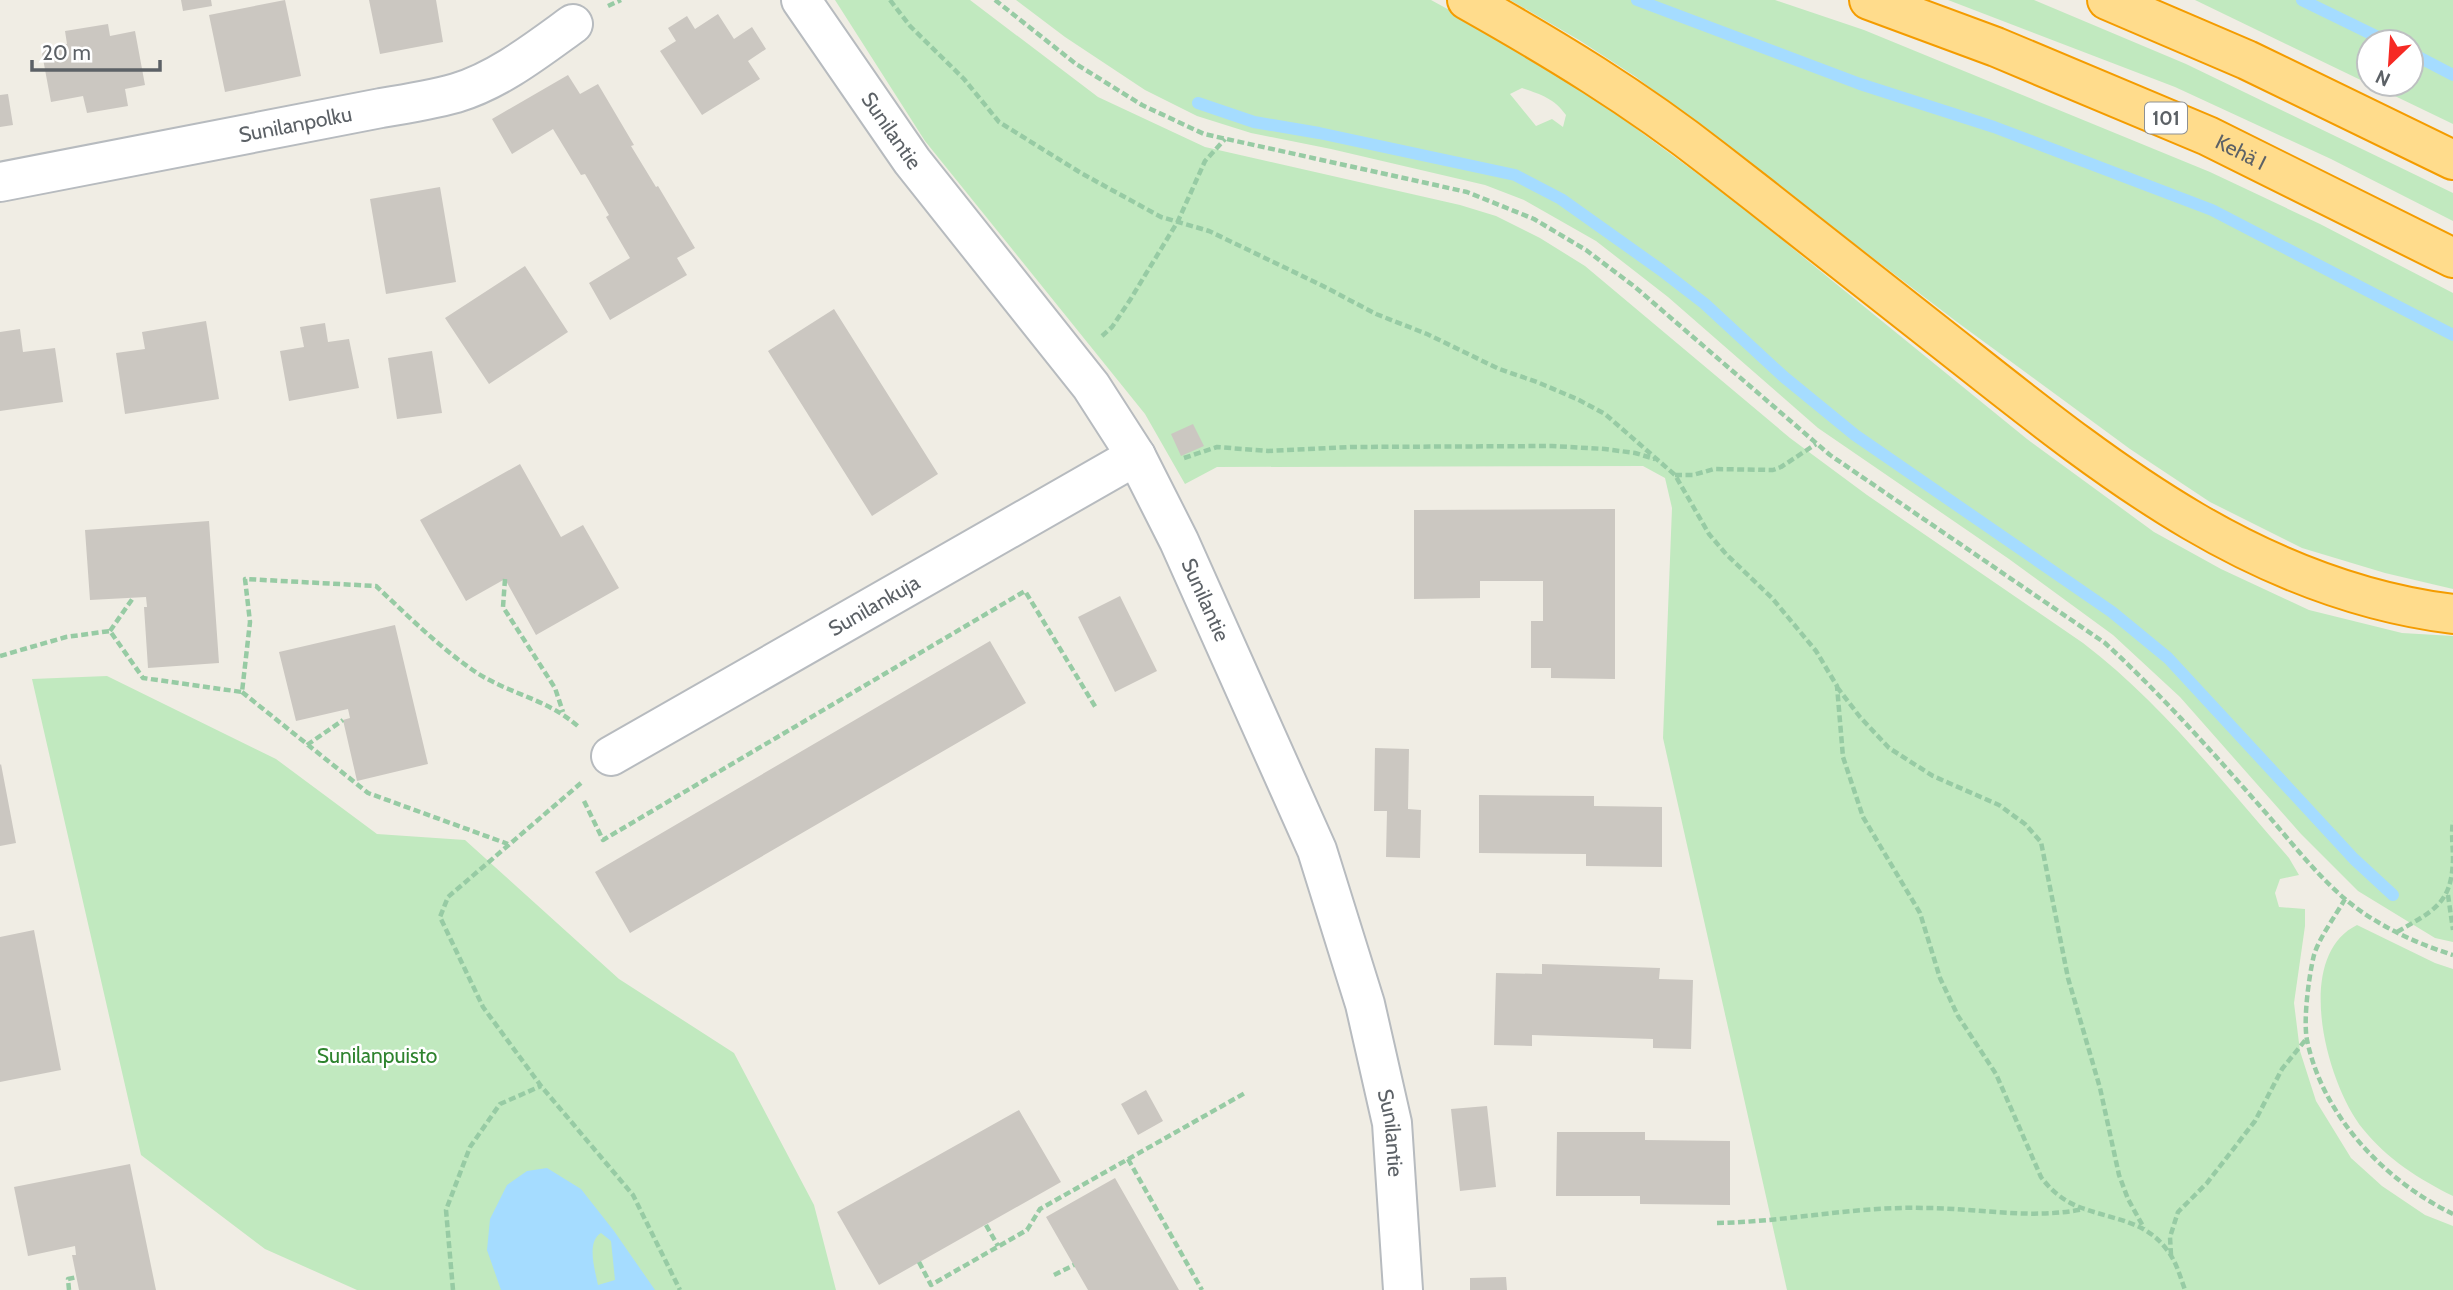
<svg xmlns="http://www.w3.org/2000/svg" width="2453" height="1290" font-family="Cabin,sans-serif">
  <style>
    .green { fill: #c1e9bf; fill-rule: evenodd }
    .water { fill: #a5dcff; fill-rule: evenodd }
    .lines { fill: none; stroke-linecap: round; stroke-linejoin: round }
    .stream { stroke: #a5dcff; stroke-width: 12 }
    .building { fill: #cbc7c1 }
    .minor-casing { stroke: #b7bbbf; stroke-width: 42 }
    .highway-casing { stroke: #f49c00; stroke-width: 42 }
    .path { stroke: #97cba4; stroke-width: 4.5; stroke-dasharray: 7 3.5; stroke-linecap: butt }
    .minor { stroke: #fff; stroke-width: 38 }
    .highway { stroke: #ffdc8c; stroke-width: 38 }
    .labels { text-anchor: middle; stroke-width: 5; stroke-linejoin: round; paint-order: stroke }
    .shield { fill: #fff; stroke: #8d9094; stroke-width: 2 }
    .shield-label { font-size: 19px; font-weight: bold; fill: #5c6166 }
    .street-label { font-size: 21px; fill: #5c6166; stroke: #fff }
    .park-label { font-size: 21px; fill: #2e832e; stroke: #fff }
  </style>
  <rect width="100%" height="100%" fill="#f0ede4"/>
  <path class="green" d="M835,0H970L1098,97L1205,147L1460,205L1496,216L1540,238L1585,266L1790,438L1867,495L2083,643C2162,703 2224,784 2289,858L2299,875L2280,879L2275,893L2279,907L2305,909V926L2294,1003L2300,1051L2316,1101L2351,1158L2382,1186L2425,1215L2453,1226V1290H1787L1663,738L1672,508L1665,478L1643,466L1217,467L1185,484L1145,414L925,141Z
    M1016,0H1431L1464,18L1581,88L1733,200L2027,439L2154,532L2221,569L2309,610L2402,633L2453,636V942L2435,938L2358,891L2301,834L2180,697L2113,635L2009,559L1818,428L1668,297L1596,241L1524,200L1485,185L1331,149L1251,133L1197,116L1145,90L1065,37ZM1522,88C1540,94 1554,98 1566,115L1563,127L1552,119L1536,126L1510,94Z
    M1510,0H1775L1864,30L2210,172L2320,224L2453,293V589L2385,573L2302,548L2210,502L2130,449L1957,322L1636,77L1579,40Z
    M1948,0H2034L2186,64L2453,193V221L2331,159L2175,87Z
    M2195,0H2453V124L2370,84H2411V42H2369V84Z
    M107,676L276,759L377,834L465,840L619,979L734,1053L814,1205L836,1290H357L265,1249L141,1155L32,679Z
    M2357,925L2435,963L2453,969V1196C2420,1180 2386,1158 2363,1129C2327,1085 2292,957 2357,925Z"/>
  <path class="water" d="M547,1168L581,1189L614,1231L655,1290H501L487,1250L490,1219L507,1185L527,1171ZM601,1233L611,1241L615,1280L598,1285C595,1270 586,1242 601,1233Z"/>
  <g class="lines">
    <path class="stream" d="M1637,0L1860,84L1994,127L2212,210L2453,335
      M2302,0L2388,42
      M2411,53L2453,75
      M1198,103L1254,122L1319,133L1515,175L1561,199L1661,270L1705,304L1784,377L1855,435L2112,612L2168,658L2354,859L2393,895"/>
  </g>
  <path class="building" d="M181,0H211L212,6L183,11Z
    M285,0L301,76L225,92L209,15Z
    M369,0H436L443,42L380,54Z
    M718,14L734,39L752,27L766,49L748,61L760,79L702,115L660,51L676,41L668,28L687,16L695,29Z
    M108,24L110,36L135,31L145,85L125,89L128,106L87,113L83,96L51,102L41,48L67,44L65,31Z
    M568,75L580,94L598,84L634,145L631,146L656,187L658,186L695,248L677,258L687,275L610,320L589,283L630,258L606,217L609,215L585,174L581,175L553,129L512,154L492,119Z
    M8,94L13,125L0,127V95Z
    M440,187L456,282L386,294L370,199Z
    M525,266L568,332L489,384L445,318Z
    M834,309L938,474L872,516L768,351Z
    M206,321L219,399L125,414L116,353L145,349L142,332Z
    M325,323L328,342L349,339L359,388L289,401L280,351L304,347L300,327Z
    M20,329L23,352L55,348L63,402L0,411V332Z
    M432,351L442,413L397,419L388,358Z
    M1193,424L1204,446L1181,456L1171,434Z
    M520,464L561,537L583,525L619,588L536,635L505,579L466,601L420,520Z
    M1615,509V679L1551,678V668H1531V621H1543V581H1480V598L1414,599V510Z
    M209,521L219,663L148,668L144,607H147L146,597L90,600L85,530Z
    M1120,596L1157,671L1115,692L1078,617Z
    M395,625L428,764L357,781L343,720L350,718L348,709L296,721L279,652Z
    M990,641L1026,703L630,933L595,872Z
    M1375,748L1409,749L1408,809L1421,810L1420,858L1386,857L1387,811H1374Z
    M1,764L16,843L0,846V765Z
    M1479,795L1594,796V806L1662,807V867L1586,866V854L1479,853Z
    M34,930L61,1070L0,1082V937Z
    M1542,964L1660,968L1659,979L1693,980L1691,1049L1653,1048V1039L1532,1035V1046L1494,1045L1496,973L1542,974Z
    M1146,1090L1163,1121L1138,1135L1121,1104Z
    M1487,1106L1496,1187L1460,1191L1451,1109Z
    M1019,1110L1061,1182L879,1285L837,1212Z
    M1557,1132H1645V1140L1730,1141V1205L1640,1204V1196H1556Z
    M130,1164L156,1290H79L72,1255H76L75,1246L28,1256L14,1187Z
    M1115,1178L1179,1290H1088L1046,1217Z
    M1506,1277L1507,1290H1470V1278Z"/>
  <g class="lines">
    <g class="minor-casing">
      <g id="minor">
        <path id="s1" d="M801,0L912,161L1091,386L1136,456L1179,541L1317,850L1365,1004L1392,1123L1403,1290"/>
        <path id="s2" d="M0,182L381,108C406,104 431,100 456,93C499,80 537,50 573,24"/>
        <path id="s3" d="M611,756L1136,456"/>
      </g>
    </g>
    <g class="highway-casing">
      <g id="highway">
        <path d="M1467,0C1554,49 1635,98 1714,160C1798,225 1881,291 1965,357C2113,474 2259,590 2453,614"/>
        <path id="s4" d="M1869,0L1996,47L2208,136L2453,258"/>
        <path d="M2107,0L2247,60L2453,160"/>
      </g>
    </g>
    <path class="path" d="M890,0L910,26L964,79L999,122L1081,173L1161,217L1209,231L1323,286L1376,314L1427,334L1499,369L1537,382L1577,399L1605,414L1675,475L1709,534L1726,554L1772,598L1816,651L1837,686L1843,757L1863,817L1920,913L1940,978L1958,1016L1996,1074L2041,1177C2052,1192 2066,1203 2085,1209C2115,1220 2146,1221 2167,1250C2176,1261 2180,1276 2185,1290
      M995,0L1076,64L1142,105L1204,134L1467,192L1534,219L1586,250L1635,287L1830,455L2105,643C2163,696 2214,754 2266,813C2291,842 2316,874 2345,899C2376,925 2415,943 2453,955
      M608,6L621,0
      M1102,336L1112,327L1130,300L1178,221L1205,161L1225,139
      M1184,458L1217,447L1268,451L1350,447L1552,446L1605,449L1635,453L1655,459
      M1675,475H1693L1714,469L1773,470L1781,467L1816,444
      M505,579L503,607L555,688L563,712
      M110,631L133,598
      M0,656L66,637L110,631L143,678L242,692L250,622L245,579L376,586C408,616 440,648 477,673C512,695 548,699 580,728
      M1837,687L1860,717L1889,748L1933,776L1999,805L2025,824L2041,842L2068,978L2100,1088L2119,1175L2128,1199L2144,1228
      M242,692L368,793L508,844
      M307,745L343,720
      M581,783L448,897L440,917L483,1007L541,1086L633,1195L680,1290
      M584,801L603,840L1025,591L1096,708
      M2448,895L2453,930
      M2345,899C2336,915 2319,938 2314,955C2309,975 2303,1020 2307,1040C2323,1117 2385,1181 2453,1214
      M2397,932C2432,911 2452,905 2453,859C2453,846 2451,834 2453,821
      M1128,1159L1202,1290
      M1717,1223C1786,1222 1855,1206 1924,1208C1978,1208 2031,1220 2084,1209
      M986,1225L998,1246
      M2171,1255L2170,1237L2178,1212L2207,1183L2255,1121L2282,1069L2307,1038
      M919,1262L931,1285L1027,1230L1040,1209L1245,1093
      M1054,1275L1074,1265
      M69,1290L68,1279L77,1277
      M453,1290L446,1210L470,1147L500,1104L541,1086"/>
    <use href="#minor" class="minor"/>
    <use href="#highway" class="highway"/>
  </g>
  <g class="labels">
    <rect class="shield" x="2145" y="102.5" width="42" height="31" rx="5"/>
    <g class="shield-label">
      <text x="2166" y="125">101</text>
    </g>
    <g class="street-label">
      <text dy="7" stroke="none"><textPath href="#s2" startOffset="301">Sunilanpolku</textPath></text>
      <text dy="7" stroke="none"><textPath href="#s1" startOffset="159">Sunilantie</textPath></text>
      <text dy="7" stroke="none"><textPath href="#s4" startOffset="402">Kehä I</textPath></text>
      <text dy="7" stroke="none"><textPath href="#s1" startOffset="726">Sunilantie</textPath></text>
      <text dy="7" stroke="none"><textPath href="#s3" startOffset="303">Sunilankuja</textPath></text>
      <text dy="7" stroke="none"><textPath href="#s1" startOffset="1293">Sunilantie</textPath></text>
    </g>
    <g class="park-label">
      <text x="377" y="1063">Sunilanpuisto</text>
    </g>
  </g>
  <g transform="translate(2390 63) rotate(205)"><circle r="33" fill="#ffffff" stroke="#bec0c2" stroke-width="2"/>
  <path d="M0-5L12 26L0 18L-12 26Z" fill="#f62a24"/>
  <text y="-10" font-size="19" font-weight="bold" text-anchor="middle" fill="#5c6166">N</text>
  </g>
  <path d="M32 60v10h128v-10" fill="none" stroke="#5c6166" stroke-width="3.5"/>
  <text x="42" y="60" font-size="21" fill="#5c6166" stroke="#ffffff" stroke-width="5" paint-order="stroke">20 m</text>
</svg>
